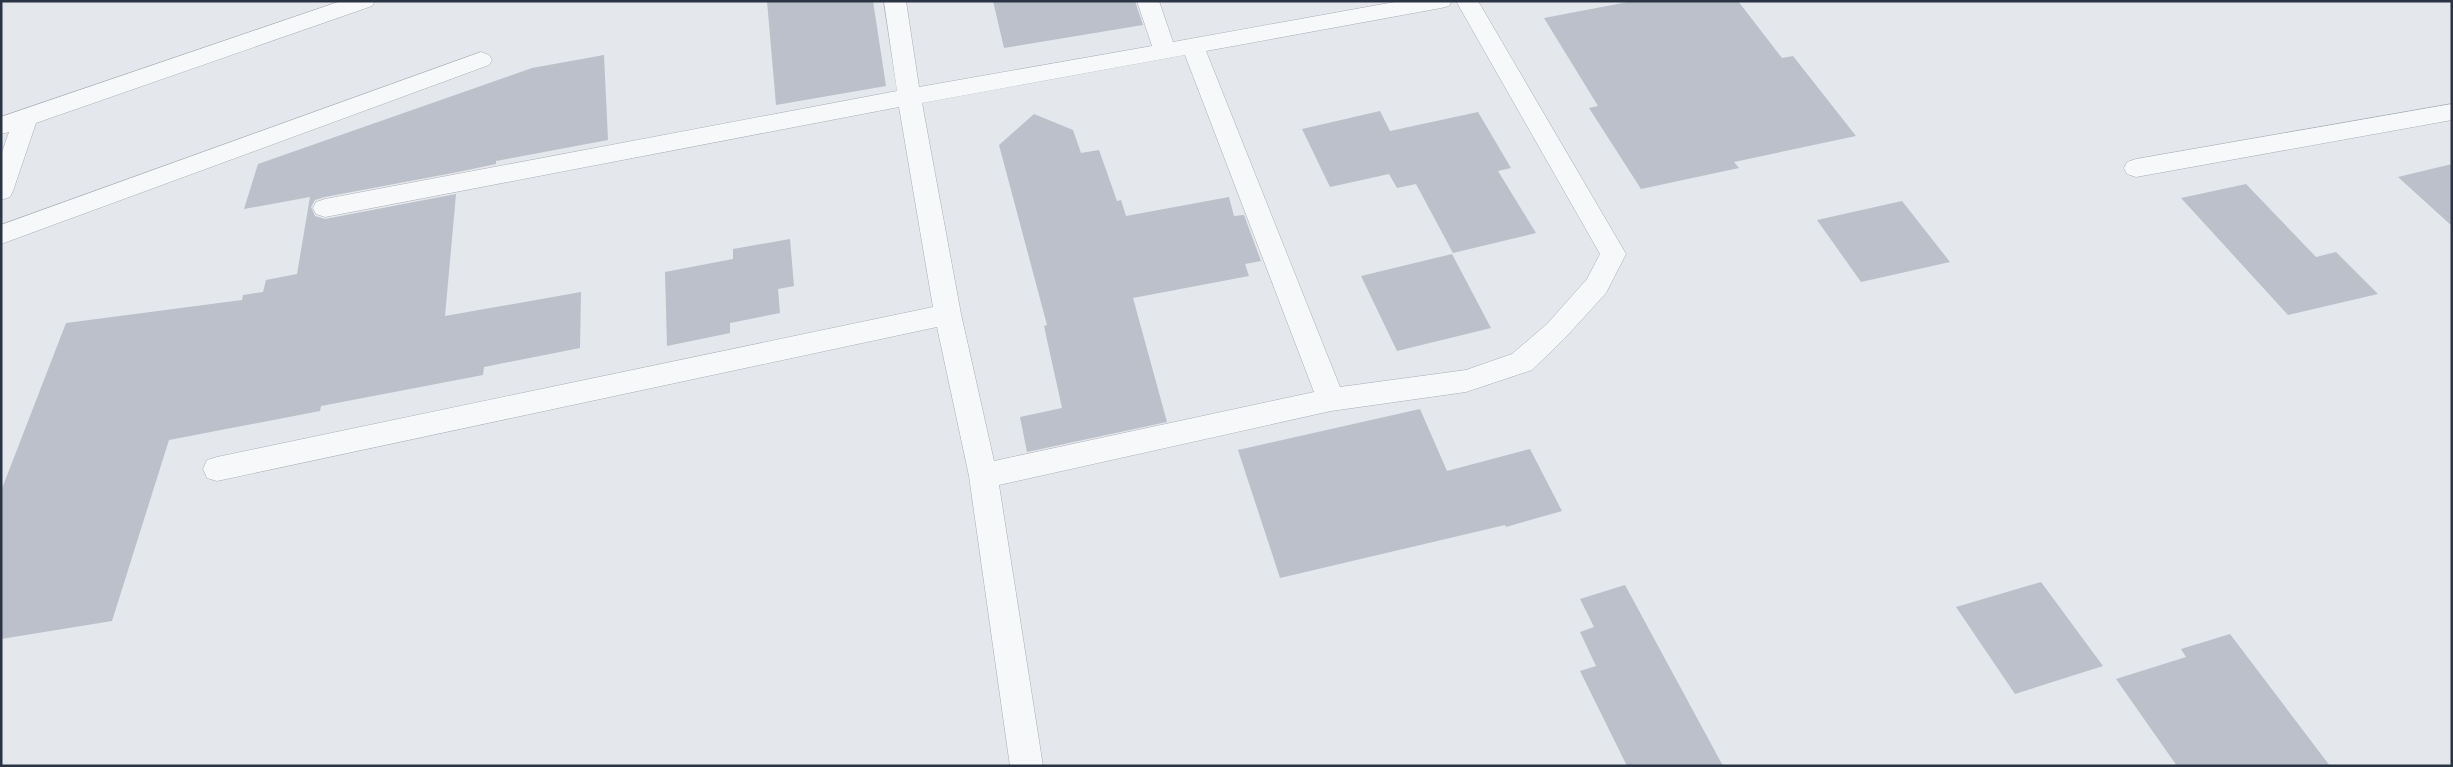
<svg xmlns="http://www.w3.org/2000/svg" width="2453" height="767" font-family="'Roboto Condensed',sans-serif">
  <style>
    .building { fill: #bbc0ca }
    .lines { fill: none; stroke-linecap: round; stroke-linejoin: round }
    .minor-casing { stroke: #a9aeb7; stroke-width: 1 }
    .minor { fill: #f7f8fa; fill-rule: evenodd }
  </style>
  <rect width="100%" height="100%" fill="#e4e7ec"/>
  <path class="building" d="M767,1H873L886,86L776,105Z
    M993,1H1135L1143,25L1004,48Z
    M1633,1H1738L1782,58L1793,56L1856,136L1734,162L1739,168L1641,189L1589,108L1598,106L1544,18Z
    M604,55L608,140L496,161V164L458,172L325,197L315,200L311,207L315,216L325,219L456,194L445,316L581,292L580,348L484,367L483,375L321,406L320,411L169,440L112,621L1,639V491L66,323L242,300L243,295L263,292L266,280L297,274L310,197L244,209L258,164L532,68Z
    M1380,111L1390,131L1478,112L1511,168L1498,171L1536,233L1453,253L1416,184L1397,188L1389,174L1330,187L1302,129Z
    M1034,114L1073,130L1081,153L1099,150L1117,201L1121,200L1126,216L1229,197L1234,216L1244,215L1261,261L1245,264L1249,276L1133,298L1167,422L1027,452L1020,417L1062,408L1044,326L1047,325L999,145Z
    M2452,164V226L2398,177Z
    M2246,184L2316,257L2336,252L2378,294L2288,315L2181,198Z
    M1902,201L1950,262L1861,282L1817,220Z
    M790,239L794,286L778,289L780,313L730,323V333L667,346L665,272L733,259V249Z
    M1452,254L1491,328L1397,351L1361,276Z
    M1420,409L1447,471L1530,449L1562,511L1506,527L1505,525L1280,578L1238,450Z
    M2041,582L2103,666L2015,694L1956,607Z
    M1625,585L1723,766H1627L1580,671L1596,666L1580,632L1594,627L1580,599Z
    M2230,634L2330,766H2177L2116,679L2186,657L2181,649Z"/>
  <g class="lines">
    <g class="minor-casing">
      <path id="minor" d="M341,1H375L372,6L36,123L13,191L10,197L1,200V155L9,132L1,134V117Z
        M884,1H906L919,87L1152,46L1137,1H1159L1173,42L1400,1H1452L1449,6L1441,8L1206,51L1340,387L1466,370L1512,354L1547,324L1587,279L1600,254L1456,1H1478L1626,254L1606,293L1565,338L1532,370L1466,392L1331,411L999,485L1043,766H1010L969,476L937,327L217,481L207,478L203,469L207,460L217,457L933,307L899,107L325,217L316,214L313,208L316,202L325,199L897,91ZM1185,55L1314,392L994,461L961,314L922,103Z
        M481,52L489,55L492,60L489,65L1,244V225Z
        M2452,104V120L2136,177L2127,174L2124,168L2127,162L2136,159Z"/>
    </g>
    <use href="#minor" class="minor"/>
  </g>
  <rect width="2453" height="767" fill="none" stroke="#2b3445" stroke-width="5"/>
</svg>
